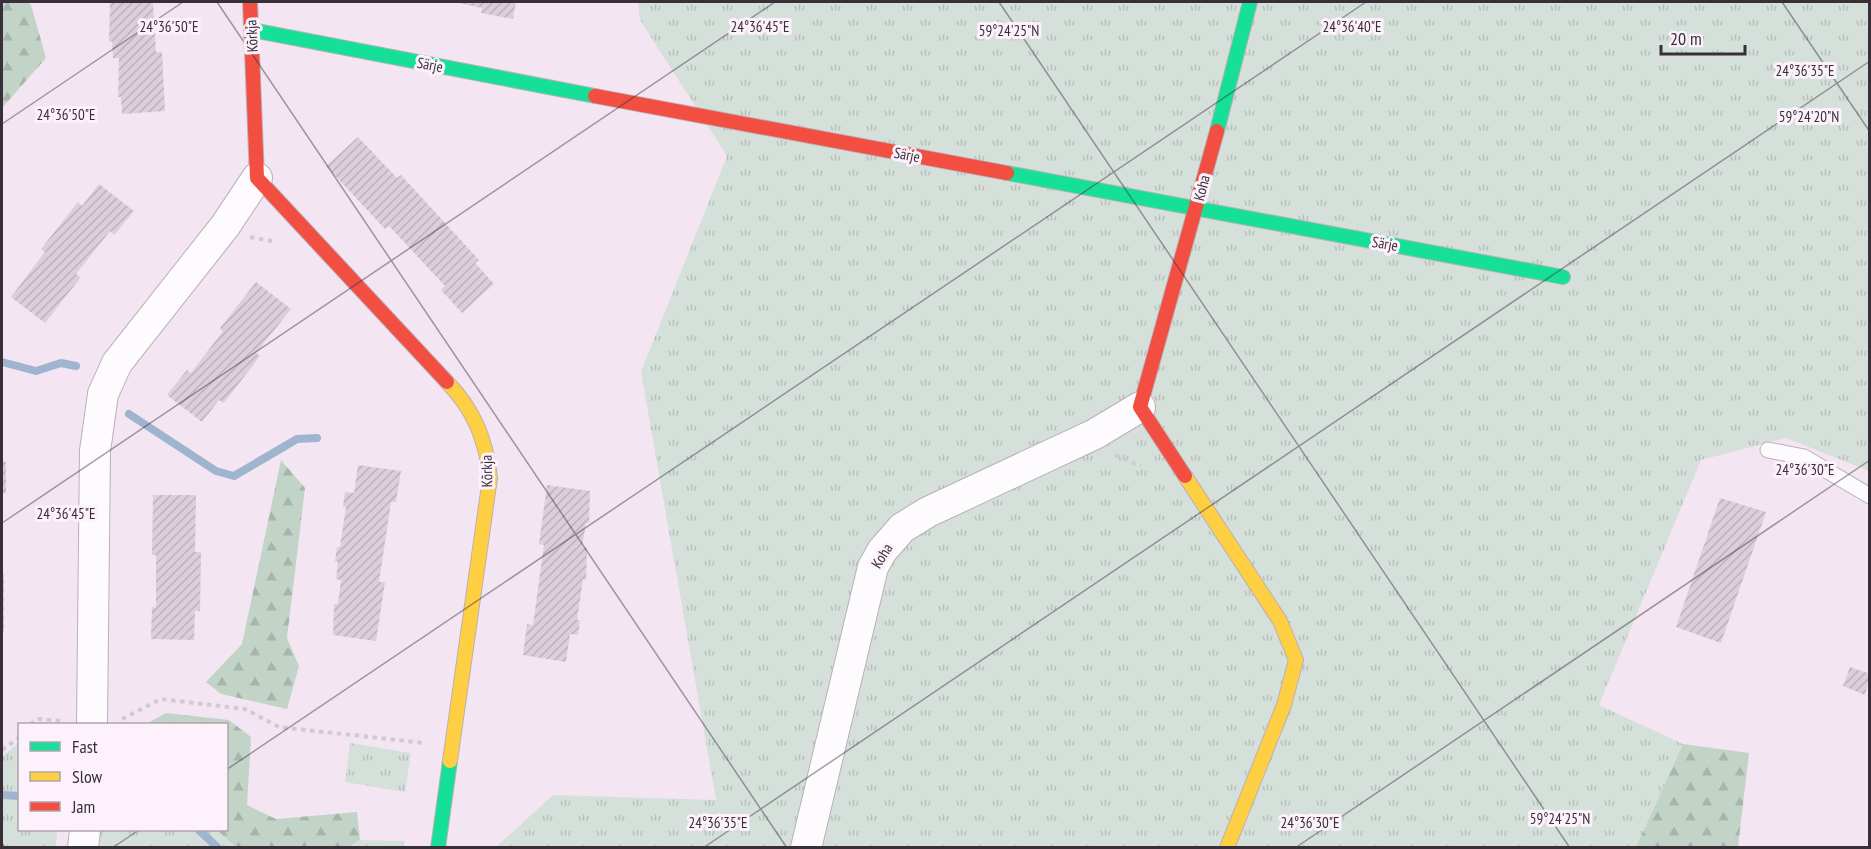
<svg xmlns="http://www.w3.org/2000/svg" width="1871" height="849" font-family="'PT Sans Narrow',sans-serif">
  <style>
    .grass { fill: url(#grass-tufts) }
    .forest { fill: url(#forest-firs) }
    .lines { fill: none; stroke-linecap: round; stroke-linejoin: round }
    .stream { stroke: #9fb4ce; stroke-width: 8 }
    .building { fill: url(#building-hatch) }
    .lane-casing { stroke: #bab0b9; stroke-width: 17 }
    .street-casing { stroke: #bab0b9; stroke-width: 32 }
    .fast-casing { stroke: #bab0b9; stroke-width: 16 }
    .slow-casing { stroke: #bab0b9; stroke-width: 16 }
    .jam-casing { stroke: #bab0b9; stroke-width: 16 }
    .path { stroke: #d0cbd0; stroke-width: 4; stroke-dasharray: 4.5 4.5; stroke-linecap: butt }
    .lane { stroke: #fdfbfd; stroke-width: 15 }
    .street { stroke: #fdfbfd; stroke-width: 30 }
    .fast { stroke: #16e098; stroke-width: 14 }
    .slow { stroke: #ffcf43; stroke-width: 14 }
    .jam { stroke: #f24e42; stroke-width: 14 }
    .ticks { fill: none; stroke: #382f38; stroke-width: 1.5; stroke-opacity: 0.45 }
    .labels { text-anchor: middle; stroke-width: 6; stroke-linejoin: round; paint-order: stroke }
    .street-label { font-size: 15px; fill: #382f38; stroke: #fdf2fc }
    .ticks-label { font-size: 15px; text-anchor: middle; fill: #382f38; stroke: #fdf2fc; stroke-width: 6; stroke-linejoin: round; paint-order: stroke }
  </style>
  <defs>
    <pattern id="grass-tufts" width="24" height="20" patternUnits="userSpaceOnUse" patternTransform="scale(1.5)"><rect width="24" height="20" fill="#d6e0da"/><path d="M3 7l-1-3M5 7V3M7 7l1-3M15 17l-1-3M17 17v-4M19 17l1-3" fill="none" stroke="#b8c0bc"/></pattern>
    <pattern id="forest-firs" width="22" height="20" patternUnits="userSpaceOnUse" patternTransform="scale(1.5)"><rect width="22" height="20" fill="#c2d4c8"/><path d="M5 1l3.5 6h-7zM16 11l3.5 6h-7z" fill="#a7b6ad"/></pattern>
    <pattern id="building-hatch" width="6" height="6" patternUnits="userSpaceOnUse" patternTransform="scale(1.5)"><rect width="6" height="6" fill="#dbcfdb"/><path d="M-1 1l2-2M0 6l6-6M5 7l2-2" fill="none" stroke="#bdb2bd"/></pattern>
  </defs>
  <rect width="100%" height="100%" fill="#f3e6f2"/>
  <path class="grass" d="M638,2H1869V471L1786,438L1701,460L1599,705L1683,744L1636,847L495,848L553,795L716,800L641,372L727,156L640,20Z
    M19,742L20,830H57L56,847H2V757Z
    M350,743L411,753L405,792L345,782Z
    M96,830H217L240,847L94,848Z
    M360,840L405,841L403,847L349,848Z"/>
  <path class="forest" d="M2,2H28L31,5L46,58L2,108Z
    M281,460L305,488L287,638L299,666L287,709L221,694L206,682L242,644Z
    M166,713L229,720L251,737L247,805L276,819L357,812L360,840L349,847H236L217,830H226V724H146Z
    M1683,744L1749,753L1738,847H1636Z"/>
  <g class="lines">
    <path class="stream" d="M2,362L36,371L61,363L76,366
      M129,414L216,471L234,476L297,439L317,438
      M2,795L20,796
      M199,830L218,848"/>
  </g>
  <path class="building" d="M110,2H153L156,52H162L165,111L122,114L121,97H118L119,58H113L112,41L109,42Z
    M454,2H516L513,19L481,13L482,8Z
    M358,137L397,178L401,175L479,260L475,263L494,284L462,313L441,290L445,286L389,226L385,229L326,166Z
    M99,184L134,211L114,235L110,231L76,274L81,277L45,323L11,297L45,252L41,249L78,202L82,206Z
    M256,282L291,309L256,353L260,356L224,403L219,400L202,422L167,395L187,370L191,373L223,331L220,328Z
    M2,461L6,462V493H2Z
    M358,465L401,471L396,502H391L379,582H385L376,641L333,635L334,604H338L341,580L336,579L338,562H335L337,547H340L346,507H343L345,492L354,493Z
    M547,485L590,491L589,523H586L582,547L587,548L586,580L583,579L577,620H580L578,635L570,634L566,662L523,655L527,624L533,625L544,545L539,544Z
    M153,495H196L195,552H201L200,611H195L194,640L151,639L152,607L156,608V555H152Z
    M1720,498L1766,512L1721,643L1676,627Z
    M2,574H4V632H2Z
    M1850,667L1870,674L1865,695L1843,686Z"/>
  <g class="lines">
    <g class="lane-casing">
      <path id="lane" d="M1768,450L1804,457L1870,496"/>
    </g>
    <g class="street-casing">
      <path id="street" d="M92,724L95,451L103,394L117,363L225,226L257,178
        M83,848L85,830
        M806,848L873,567L882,551L902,528L928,512L1095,434L1140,407"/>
    </g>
    <g class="fast-casing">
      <path id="fast" d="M252,30L595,96
        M1217,131L1250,2
        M1007,173L1563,277
        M438,848L450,761"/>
    </g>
    <g class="slow-casing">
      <path id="slow" d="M447,382C474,410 486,439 490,478L450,761
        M1185,476L1280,621L1296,660L1284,705L1227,848"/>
    </g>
    <g class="jam-casing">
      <path id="jam" d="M250,2L257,178L447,382
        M595,96L1007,173
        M1185,476L1140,407L1217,131"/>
    </g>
    <path class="path" d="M250,237L272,241
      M1115,455L1141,466
      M122,719L161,699L245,709L279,727L424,743
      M30,724L39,719L63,721
      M2,750L20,737"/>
    <use href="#lane" class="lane"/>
    <use href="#street" class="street"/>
    <use href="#fast" class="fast"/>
    <use href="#slow" class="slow"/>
    <use href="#jam" class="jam"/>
  </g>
  <path class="ticks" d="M217,2L787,848M999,2L1570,848M1782,2L1870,132M2,124L183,2M2,523L775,2M226,770L1366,2M2,843L5,848M112,848L139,830M703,848L1870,61M1295,848L1870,460"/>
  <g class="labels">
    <g class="street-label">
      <text transform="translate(252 36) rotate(-93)" y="5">Kõrkja</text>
      <text transform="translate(430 65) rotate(11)" y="5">Särje</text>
      <text transform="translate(907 155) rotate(11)" y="5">Särje</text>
      <text transform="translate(1202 188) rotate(-76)" y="5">Koha</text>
      <text transform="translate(1385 244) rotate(10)" y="5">Särje</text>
      <text transform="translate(487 471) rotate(-91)" y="5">Kõrkja</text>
      <text transform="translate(882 556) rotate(-58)" y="5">Koha</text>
    </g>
  </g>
  <g class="ticks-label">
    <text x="169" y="32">24°36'50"E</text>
    <text x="760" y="32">24°36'45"E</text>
    <text x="1352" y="32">24°36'40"E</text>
    <text x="1009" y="36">59°24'25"N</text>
    <text x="1805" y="76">24°36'35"E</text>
    <text x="66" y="120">24°36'50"E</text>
    <text x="1809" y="122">59°24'20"N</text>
    <text x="1805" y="475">24°36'30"E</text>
    <text x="66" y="519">24°36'45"E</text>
    <text x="1560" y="824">59°24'25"N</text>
    <text x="718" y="828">24°36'35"E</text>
    <text x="1310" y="828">24°36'30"E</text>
  </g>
  <rect width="1871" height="849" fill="none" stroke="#382f38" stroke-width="6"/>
  <rect x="18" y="723" width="210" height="108" fill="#fdf2fc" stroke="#aea4ae" stroke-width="1.5"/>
  <rect x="30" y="742" width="30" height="9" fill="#16e098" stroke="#aea4ae" stroke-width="1.5"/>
  <text x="72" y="753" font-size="18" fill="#382f38">Fast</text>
  <rect x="30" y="772" width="30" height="9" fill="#ffcf43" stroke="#aea4ae" stroke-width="1.5"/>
  <text x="72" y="783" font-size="18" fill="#382f38">Slow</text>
  <rect x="30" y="802" width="30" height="9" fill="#f24e42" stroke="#aea4ae" stroke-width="1.5"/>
  <text x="72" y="813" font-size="18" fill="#382f38">Jam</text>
  <path d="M1661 45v9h84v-9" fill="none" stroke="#382f38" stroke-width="3"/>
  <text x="1670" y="45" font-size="18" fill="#382f38" stroke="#fdf2fc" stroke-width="4.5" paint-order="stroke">20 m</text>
</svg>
